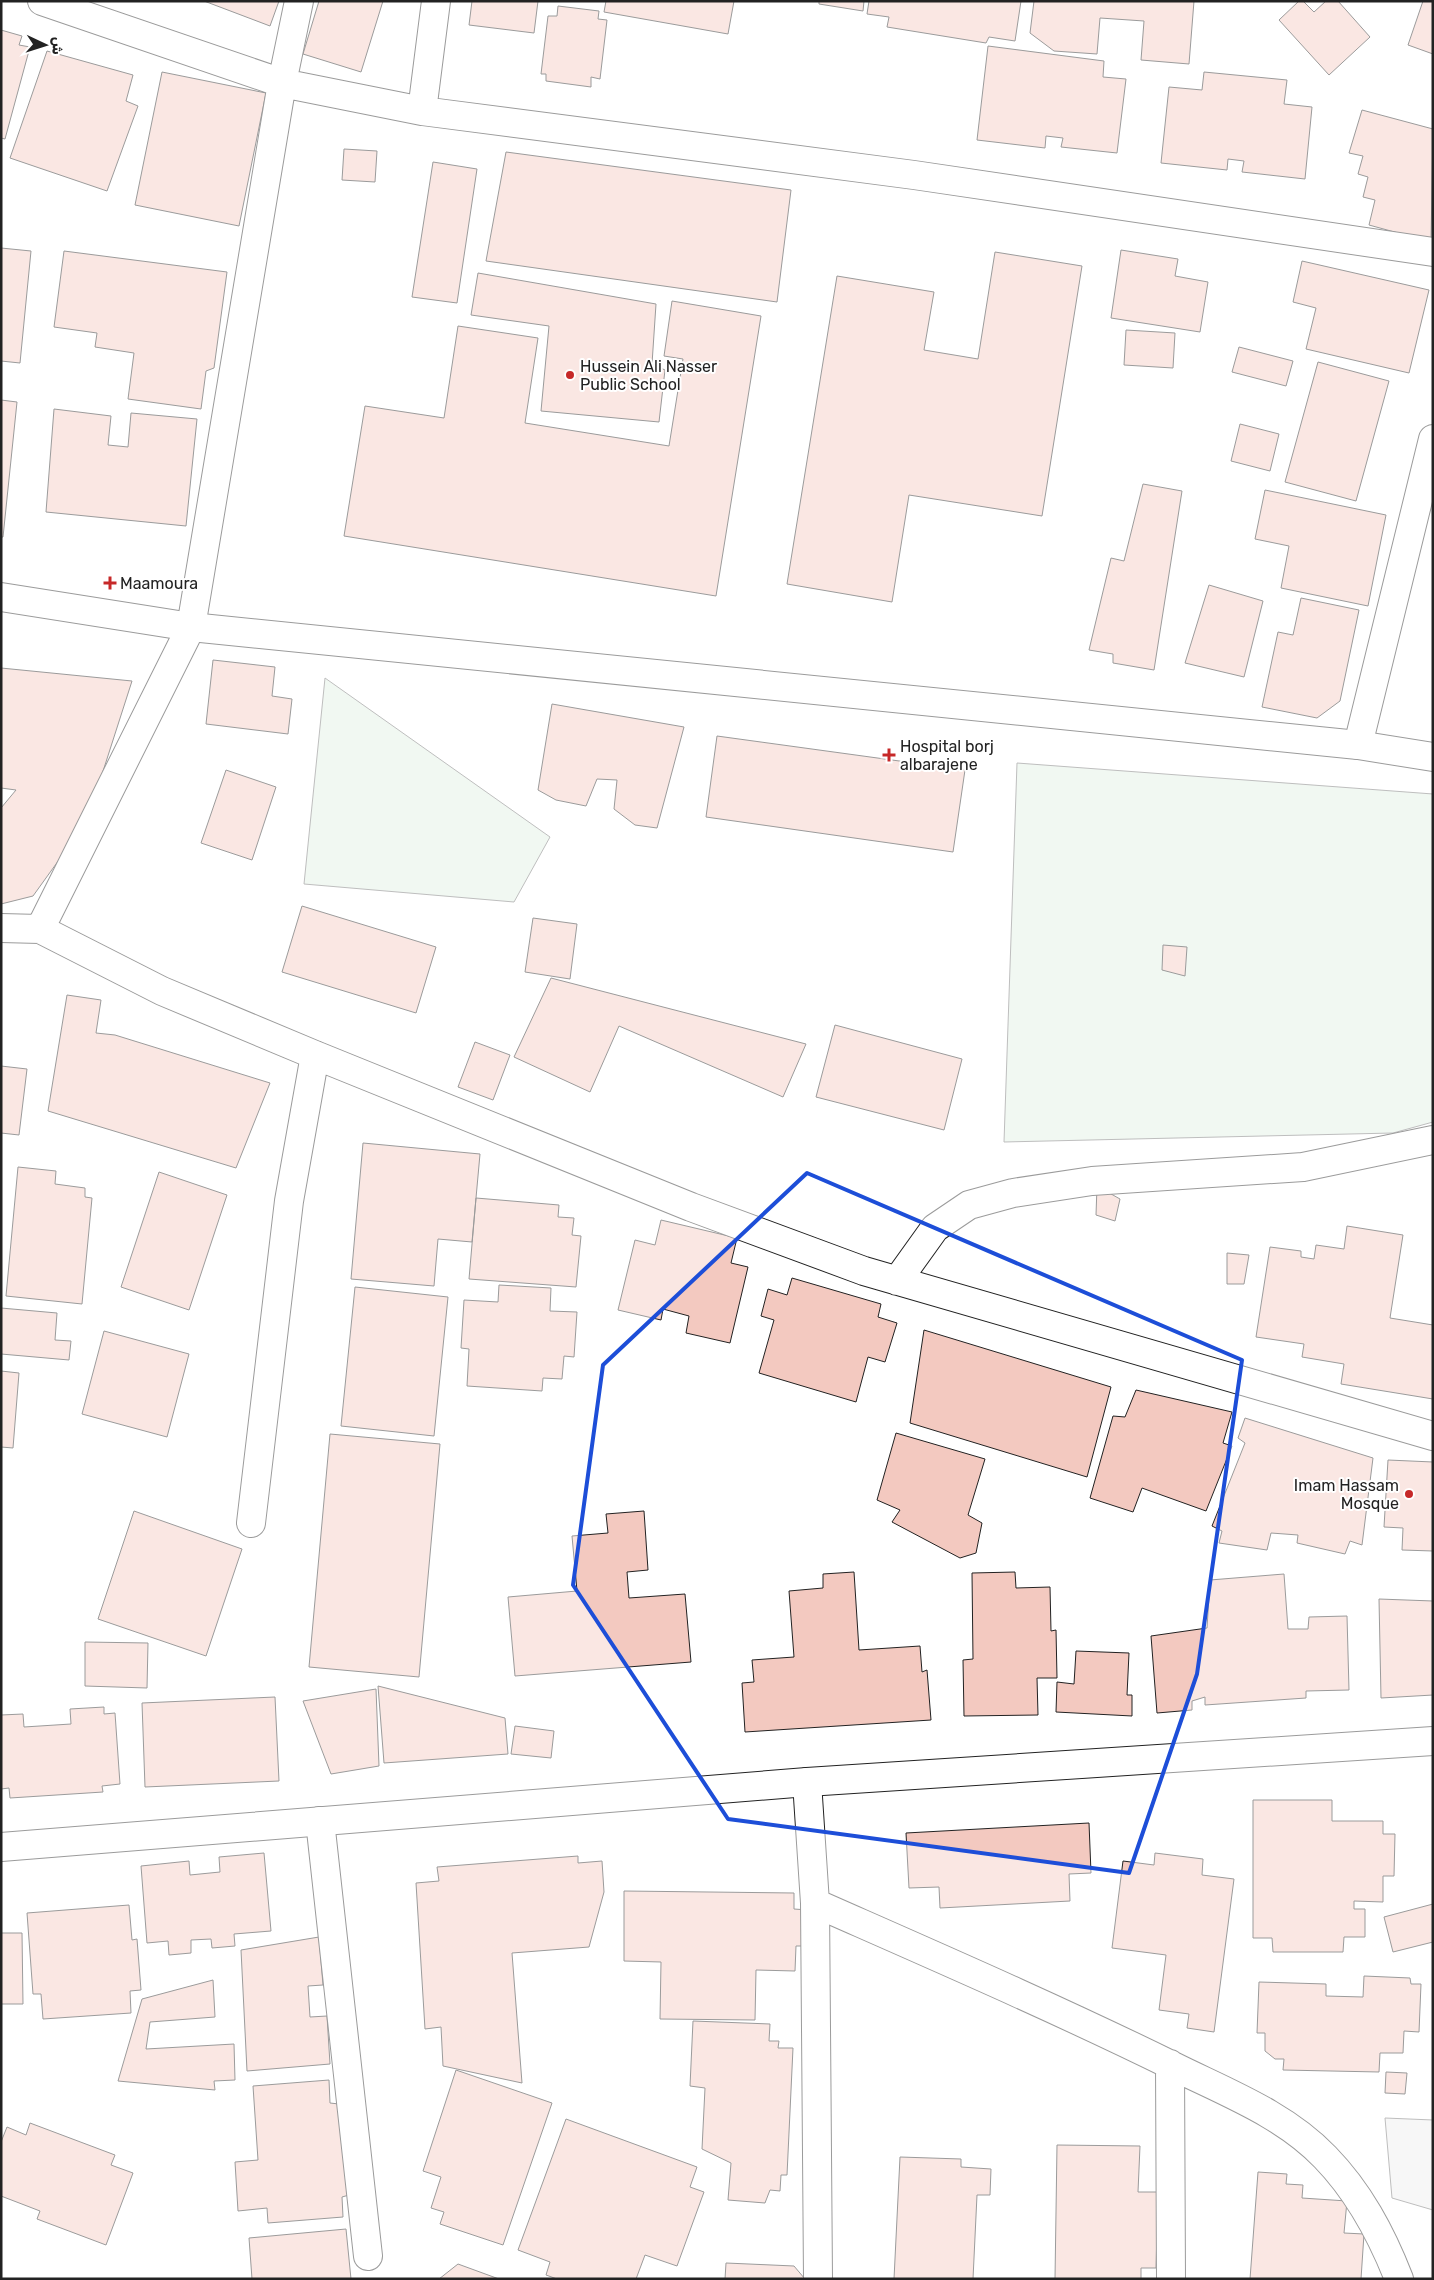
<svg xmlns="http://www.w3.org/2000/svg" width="1434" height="2280" font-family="Rubik,Cairo,sans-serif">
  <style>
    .green { fill: #e0efe3; stroke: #6f6f6f }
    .parking { fill: #ededed; stroke: #6f6f6f }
    .building { fill: #f3c9c0; stroke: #222 }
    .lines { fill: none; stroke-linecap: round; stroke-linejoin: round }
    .street-casing { stroke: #222; stroke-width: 30 }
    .secondary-casing { stroke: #222; stroke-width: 30 }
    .street { stroke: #fff; stroke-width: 28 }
    .secondary { stroke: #fff; stroke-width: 28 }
    .marked { fill: none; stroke: #1d4ed8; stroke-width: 4; stroke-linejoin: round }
    .poi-dot { fill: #c62828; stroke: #fff; stroke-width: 2 }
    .labels { text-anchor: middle; stroke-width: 4; stroke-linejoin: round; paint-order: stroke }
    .poi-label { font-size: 16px; fill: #222; stroke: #fff; text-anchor: start }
  </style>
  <rect width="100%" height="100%" fill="#fff"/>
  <path class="green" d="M325,678L550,837L514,902L304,884Z
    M1017,763L1433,794V1122L1393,1133L1004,1142Z"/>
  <path class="parking" d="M1385,2118L1433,2120V2210L1392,2198Z"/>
  <path class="building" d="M204,1H279L270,26Z
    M319,1H383L361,72L303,54Z
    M472,1H538L534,33L469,25Z
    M606,1H734L728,34L604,12Z
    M819,1H864L863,11L819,4Z
    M869,1H1021L1015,41L989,37L986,43L887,27L889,17L867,14Z
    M1034,1H1194L1189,64L1141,60L1144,21L1100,18L1097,54L1054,51L1030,33Z
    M1299,1H1303L1314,12L1326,1H1338L1370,37L1329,75L1279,20Z
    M1423,1H1433V54L1408,45Z
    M558,6L599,11L598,19L607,20L600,79L591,77V87L546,81V74H541L548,16H557Z
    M1,30L22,36L19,45L30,47L5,139L1,138Z
    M988,46L1104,61L1103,77L1126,79L1117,153L1061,147L1063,138L1046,136L1045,148L977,140Z
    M47,51L133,75L126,101L138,106L107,191L10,158Z
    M162,72L266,93L239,226L135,205Z
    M1204,72L1287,80L1284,104L1312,107L1305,179L1242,172L1244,161L1228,159L1227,170L1161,163L1169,87L1202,90Z
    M1362,110L1433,129L1431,242L1369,225L1375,200L1363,197L1368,177L1358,174L1363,156L1349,153Z
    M344,149L377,151L375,182L342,180Z
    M506,152L791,190L777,302L486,261Z
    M433,162L477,169L457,303L412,297Z
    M1,248L31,251L20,363L1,361Z
    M1121,250L1178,259L1175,276L1208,282L1200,332L1111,318Z
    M64,251L227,272L214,368L206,371L201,409L128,399L134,353L95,347L97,333L54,327Z
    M995,252L1082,266L1042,516L909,495L892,602L787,584L837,276L934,292L924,350L978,359Z
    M1302,261L1429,290L1409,373L1306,349L1316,308L1293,302Z
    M478,273L656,304L652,364L665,370L659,422L541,411L549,326L471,315Z
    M672,301L761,316L716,596L344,536L365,406L444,418L458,326L538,338L525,423L669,446L683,359L664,356Z
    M1126,330L1175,333L1173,368L1124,365Z
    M1239,347L1293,361L1286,386L1232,372Z
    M1318,362L1389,381L1356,501L1285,482Z
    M1,400L17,402L3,537H1Z
    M54,409L111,416L108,445L128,447L131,413L197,419L186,526L46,512Z
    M1240,424L1279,434L1270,471L1231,461Z
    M1143,484L1182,491L1154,670L1113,663V654L1089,650L1111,558L1124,561Z
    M1265,490L1386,515L1368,606L1281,588L1289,546L1255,539Z
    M1209,585L1263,601L1244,677L1185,663Z
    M1301,598L1359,610L1340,701L1317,718L1262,707L1278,632L1293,635Z
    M213,660L275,667L272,696L292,699L288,734L206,724Z
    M1,668L132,681L87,821L33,896L1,904V808L16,790L1,788Z
    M552,704L684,727L657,828L635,825L614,809L617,780L597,779L586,806L556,800L538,790Z
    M717,736L965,770L953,852L706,817Z
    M226,770L276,787L252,860L201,843Z
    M302,906L436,947L416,1013L282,972Z
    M533,918L577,924L570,979L525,972Z
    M1163,945L1187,947L1185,976L1162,970Z
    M551,978L806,1044L783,1097L619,1026L590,1092L514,1057Z
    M67,995L101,1000L96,1033L115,1035L270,1083L236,1168L48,1111Z
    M835,1025L962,1059L944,1130L816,1097Z
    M475,1042L510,1055L493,1100L458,1087Z
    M1,1066L27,1069L19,1135L1,1133Z
    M363,1143L480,1154L472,1242L438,1239L434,1286L351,1279Z
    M18,1167L56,1171L55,1184L85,1188V1197L92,1198L82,1304L6,1296Z
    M159,1172L227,1195L189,1310L121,1287Z
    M1097,1186L1120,1199L1115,1221L1096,1215Z
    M476,1198L559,1205L558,1217L574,1218L572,1235L581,1236L576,1287L469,1279Z
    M661,1220L737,1238L731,1263L748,1267L730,1343L686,1333L689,1316L663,1309L661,1320L618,1310L635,1240L655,1245Z
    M1347,1226L1403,1235L1390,1318L1433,1325V1399L1341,1384L1344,1364L1302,1357L1304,1344L1256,1337L1270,1247L1301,1251V1257L1314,1259L1316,1245L1344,1249Z
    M1227,1253L1249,1255L1244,1284H1227Z
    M792,1278L881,1304L878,1317L897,1323L885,1362L868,1357L856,1402L759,1373L774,1320L761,1316L768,1289L787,1295Z
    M499,1285L551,1288L550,1311L577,1312L574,1357L564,1356L562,1379L543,1378L542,1391L467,1386L469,1349L461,1348L464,1300L498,1302Z
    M355,1287L448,1297L434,1436L341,1426Z
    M1,1308L57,1313L55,1340L71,1341L69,1360L1,1354Z
    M924,1330L1111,1387L1087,1477L910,1423Z
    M104,1331L189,1354L167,1437L82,1414Z
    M1,1371L19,1373L13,1448L1,1447Z
    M1136,1390L1232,1412L1223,1443L1232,1446L1206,1511L1142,1488L1133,1512L1090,1498L1113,1416L1125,1417Z
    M1245,1418L1373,1458L1362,1545L1350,1541L1345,1554L1297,1543L1298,1535L1271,1533L1267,1550L1219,1543L1222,1531L1212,1526L1245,1443L1238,1438Z
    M896,1433L985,1459L968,1515L982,1523L976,1553L960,1558L892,1522L900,1510L877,1500Z
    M330,1434L440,1444L419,1677L309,1667Z
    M1388,1460L1433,1462V1551L1402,1550L1403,1528L1384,1527Z
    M134,1511L242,1549L206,1656L98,1619Z
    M644,1511L648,1570L627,1572L629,1598L685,1594L691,1662L515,1676L508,1597L577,1591L572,1536L608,1533L606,1514Z
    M854,1572L859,1650L920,1646L922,1672L927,1670L931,1720L745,1732L742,1683L754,1682L752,1660L794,1657L789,1591L823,1588V1574Z
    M1015,1572L1016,1588L1050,1587L1051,1631L1056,1630L1057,1678H1037L1038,1715L964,1716L963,1660L973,1659L972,1573Z
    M1284,1574L1288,1629H1308L1309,1617L1347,1616L1349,1690L1306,1691V1698L1205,1705V1697L1192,1701V1710L1157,1713L1151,1636L1207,1628L1210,1580Z
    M1379,1599L1433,1601V1695L1381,1698Z
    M85,1642L148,1643L147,1688L85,1686Z
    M1076,1651L1129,1653L1127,1695H1132V1716L1056,1712L1057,1682L1074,1684Z
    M378,1686L505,1718L508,1754L384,1763Z
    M376,1689L379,1766L331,1774L303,1701Z
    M275,1697L279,1781L145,1787L142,1703Z
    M104,1707V1714L115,1713L120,1784L102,1786L103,1792L10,1798L9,1788L1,1789V1715L23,1714L24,1727L71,1724L70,1709Z
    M515,1726L554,1731L551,1758L511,1754Z
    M1253,1800H1332V1821H1383V1834H1395L1394,1876H1383V1902L1354,1901V1909H1365V1937H1344L1343,1952H1273L1272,1938H1253Z
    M1089,1823L1091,1873L1069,1874L1070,1901L940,1908L939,1887L909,1888L906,1833Z
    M264,1853L271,1931L234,1934L235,1946L212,1948L211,1939L191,1940V1953L169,1955L168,1941L147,1943L141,1866L189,1861L190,1875L220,1872L219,1857Z
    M1155,1853L1203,1859L1202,1875L1234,1879L1214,2032L1187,2028L1189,2014L1159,2010L1166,1955L1112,1948L1123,1861L1154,1865Z
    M578,1856V1863L602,1861L604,1892L589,1947L512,1953L522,2083L443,2066L441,2027L425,2029L416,1883L439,1881L437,1867Z
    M624,1891L794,1893V1909L808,1910V1946H796L795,1971L756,1970L755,2020L660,2019L661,1962L624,1961Z
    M1433,1904V1942L1393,1952L1384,1917Z
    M129,1905L132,1940L137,1939L141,1990L130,1991L131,2013L43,2019L41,1994H33L27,1913Z
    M1,1933H22L23,2004H1Z
    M319,1937L323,1985L308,1986L310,2017L327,2016L330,2064L247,2071L241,1950Z
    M1364,1976L1410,1978L1411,1984H1421L1419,2032L1404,2031L1403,2053H1380L1379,2072L1283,2070L1284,2059H1275L1265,2051V2033H1257L1259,1982L1326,1984V1996L1363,1997Z
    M213,1980L215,2017L150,2022L146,2049L234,2044L235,2080L214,2081L215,2090L118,2081L142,1999Z
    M693,2021L770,2024L769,2041H779L778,2048H793L787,2175H781L780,2191L770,2190L765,2203L728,2200L731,2163L702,2149L705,2088L690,2086Z
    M456,2070L552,2103L503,2245L440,2224L444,2212L431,2208L441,2177L423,2171Z
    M1386,2072L1407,2073L1405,2094L1385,2093Z
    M329,2080L330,2103L339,2104L349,2195L342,2197L343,2217L268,2223L267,2208L238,2211L235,2162L258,2160L253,2086Z
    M566,2119L697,2167L690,2187L704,2192L677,2266L645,2255L636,2279H557L546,2275L550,2262L518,2250Z
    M30,2123L115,2155L111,2165L133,2173L106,2245L37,2219L40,2211L1,2196V2142L7,2127L26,2135Z
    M1057,2145L1140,2146L1138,2192H1158L1156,2268H1141V2279H1055Z
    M900,2157L961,2159V2167L991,2169L990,2195H977L973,2279H894Z
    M1258,2172L1287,2174L1286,2184L1303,2185L1302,2198L1347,2201L1344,2233L1364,2234L1361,2279H1250Z
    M346,2229L351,2279H252L249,2238Z
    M726,2263L794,2266L805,2279H725Z
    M458,2264L499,2279H439Z"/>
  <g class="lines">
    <g class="street-casing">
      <path id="street" d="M42,1L282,83L422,111L914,175L1433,252
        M422,111L436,1
        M1358,745L1433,439
        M1,928L40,929L162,991L315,1055L691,1207L864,1271L1433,1436
        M40,929L191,627L282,83L299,1
        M897,1281L935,1228L969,1205L1013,1193L1092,1181L1303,1167L1433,1140
        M251,1523L289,1201L315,1055
        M807,1782L815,1903C935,1956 1055,2008 1173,2066C1225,2092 1284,2114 1325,2157C1359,2192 1381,2233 1399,2279
        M320,1821L368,2256
        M815,1903L818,2279
        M1170,2064L1171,2279"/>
    </g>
    <g class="secondary-casing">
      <path id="secondary" d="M1,597L191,627L1358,745L1433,757
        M1,1847L807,1782L1433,1741"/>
    </g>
    <use href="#street" class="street"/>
    <use href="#secondary" class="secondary"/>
  </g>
  <path d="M0 0H1434V2280H0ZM807,1173L1242,1360L1197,1674L1129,1873L728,1819L573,1585L603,1365Z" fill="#fff" fill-opacity=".55" fill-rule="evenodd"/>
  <path class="marked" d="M807,1173L1242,1360L1197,1674L1129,1873L728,1819L573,1585L603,1365Z"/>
  <g class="poi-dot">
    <circle cx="570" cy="375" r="5"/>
    <path d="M107.5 575.5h5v5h5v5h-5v5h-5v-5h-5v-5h5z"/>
    <path d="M886.5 747.5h5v5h5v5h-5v5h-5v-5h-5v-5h5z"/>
    <circle cx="1409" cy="1494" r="5"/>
  </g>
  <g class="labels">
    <g class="poi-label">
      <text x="580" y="372">Hussein Ali Nasser<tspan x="580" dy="18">Public School</tspan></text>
      <text x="120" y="589">Maamoura</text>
      <text x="900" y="752">Hospital borj<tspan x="900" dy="18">albarajene</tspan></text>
      <text x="1399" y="1491" text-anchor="end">Imam Hassam<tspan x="1399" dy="18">Mosque</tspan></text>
    </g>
  </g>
  <rect width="1434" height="2280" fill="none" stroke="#222222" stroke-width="5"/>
  <g transform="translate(45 45) rotate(94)" stroke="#ffffff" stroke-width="4" paint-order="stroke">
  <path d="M0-4L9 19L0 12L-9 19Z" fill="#222222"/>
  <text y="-8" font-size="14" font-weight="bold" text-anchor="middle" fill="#222222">ش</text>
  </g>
</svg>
